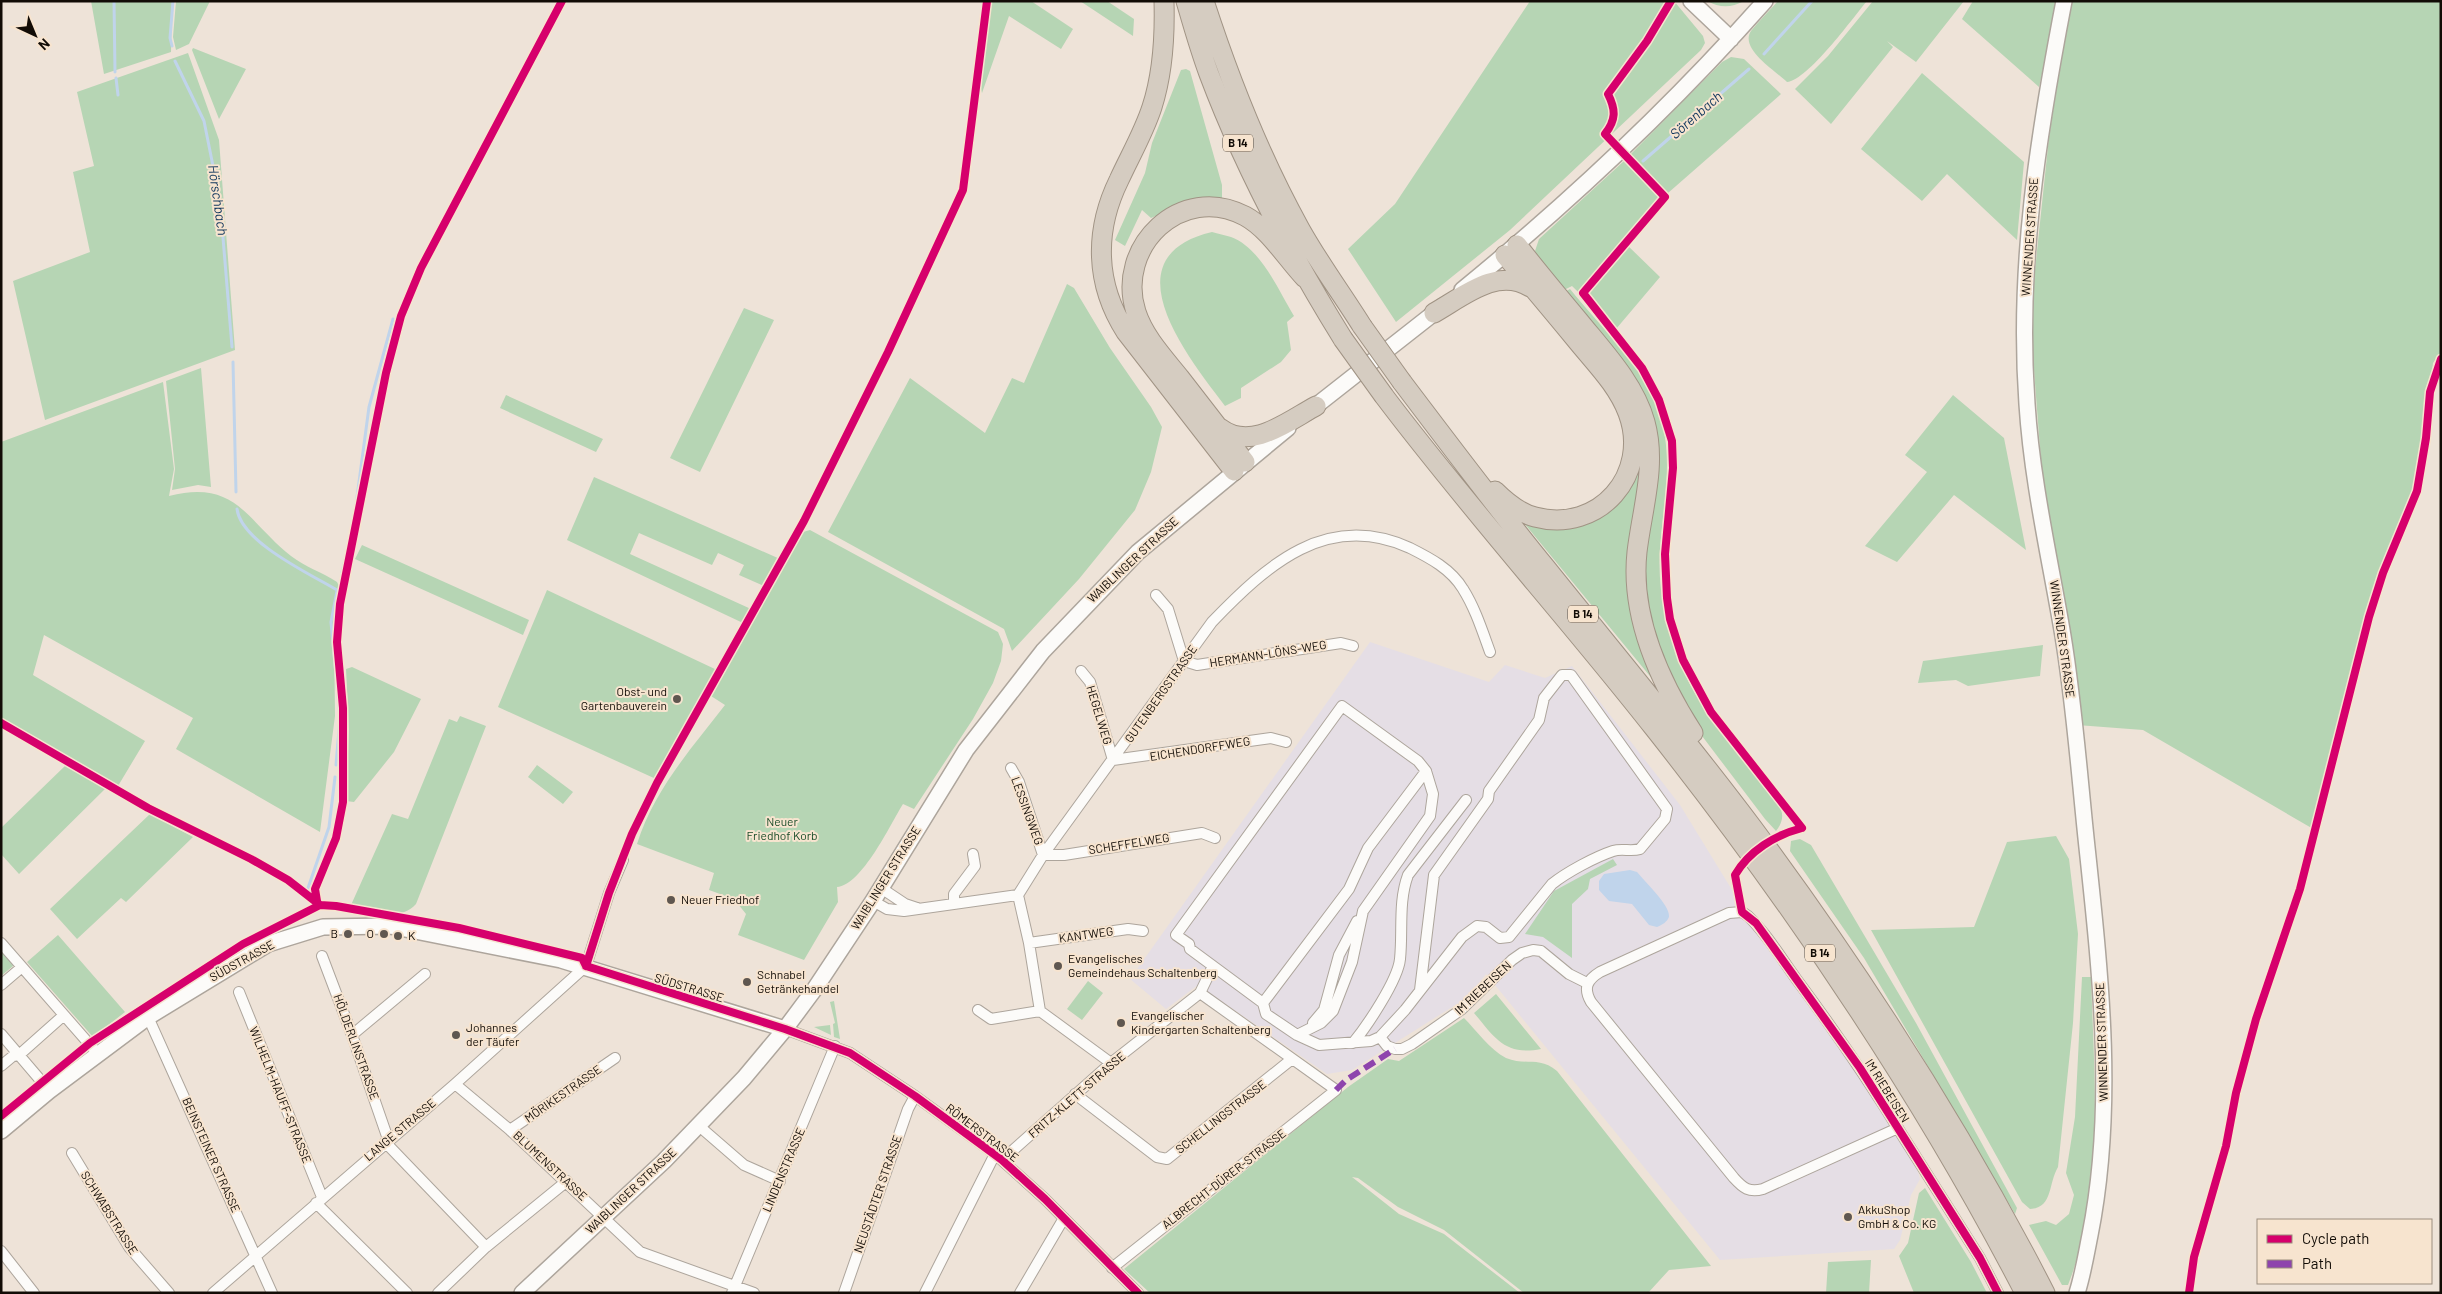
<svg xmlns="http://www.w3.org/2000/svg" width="2442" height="1294" font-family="Barlow,sans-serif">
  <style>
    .industrial { fill: #e5dee5 }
    .green { fill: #b6d5b4 }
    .water { fill: #c0d4eb }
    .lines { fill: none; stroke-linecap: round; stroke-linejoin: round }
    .stream { stroke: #c0d4eb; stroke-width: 3 }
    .street-casing { stroke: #ada59c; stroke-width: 12 }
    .secondary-casing { stroke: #ada59c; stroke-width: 18 }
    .highway-casing { stroke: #a09384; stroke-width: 21 }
    .street { stroke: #fcfbf9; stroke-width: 10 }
    .secondary { stroke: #fcfbf9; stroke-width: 15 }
    .highway { stroke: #d5ccc1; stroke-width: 19 }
    .highway-bridge-casing { stroke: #a09384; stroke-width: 21; stroke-linecap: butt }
    .highway-bridge { stroke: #d5ccc1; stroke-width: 19 }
    .quiet { stroke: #8e44ad; stroke-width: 6; stroke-dasharray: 12 6; stroke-linecap: butt }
    .cycleway-casing { stroke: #f7e4cf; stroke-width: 11 }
    .cycleway { stroke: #d6006c; stroke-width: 8 }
    .poi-dot { fill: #5f5750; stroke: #f7e4cf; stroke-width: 2 }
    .labels { text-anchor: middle; stroke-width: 4; stroke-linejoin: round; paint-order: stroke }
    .shield { fill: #f7e4cf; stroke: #574d42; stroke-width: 1 }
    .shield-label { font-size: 11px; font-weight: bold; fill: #120c06 }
    .street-label { font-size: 12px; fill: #120c06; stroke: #f7e4cf }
    .poi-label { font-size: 12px; fill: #120c06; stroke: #f7e4cf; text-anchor: start }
    .park-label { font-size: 12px; fill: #194c28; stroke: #f7e4cf }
    .water-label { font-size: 14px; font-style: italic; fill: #0e355c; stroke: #f7e4cf }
  </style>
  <rect width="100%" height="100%" fill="#eee3d8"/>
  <path class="industrial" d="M1370,642L1489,682L1505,665L1545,678L1572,666L1680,805L1748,916L1911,1149L1920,1179L1911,1195L1900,1240L1894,1249L1720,1260L1486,974L1468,997L1352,1070L1327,1074L1198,985L1166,1009L1130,979Z"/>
  <path class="green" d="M91,1H172L171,52L104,74Z
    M176,1H210L189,44L176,50L173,37Z
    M990,1H1031L1073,29L1061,49L1009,16L982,93L980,84Z
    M1080,1H1107L1134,19L1133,36Z
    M1530,1H1674L1703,36L1705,43L1701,50L1510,230L1396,322L1348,249L1395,204Z
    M1707,1H1744C1731,8 1720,8 1707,1Z
    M1778,1H1867C1852,19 1808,80 1787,82C1776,71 1739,49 1751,31C1759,21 1769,11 1778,1Z
    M1873,1H1964L1916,62L1887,41L1893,47L1831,124L1795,89L1828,56Z
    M1973,1H2058L2039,87L1962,19Z
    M2070,1H2441V352L2433,363L2426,438L2415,491L2381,572L2367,616L2315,830L2143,730L2077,725L2043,487L2030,318L2049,137Z
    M193,48L246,69L219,119L192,50Z
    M188,53L219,140L235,350L45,420L13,281L90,252L73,172L94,166L77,92Z
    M1731,57L1744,59L1781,94L1668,193L1624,242L1660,277L1616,329L1572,286L1562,291L1540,265L1535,251L1539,239L1624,161L1722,62Z
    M1186,69L1190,71L1222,185V199L1192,201L1151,218L1142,210L1125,246L1115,240L1145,173L1152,143L1181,70Z
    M1922,73L2024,162L2017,240L1947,174L1922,201L1861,149Z
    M1212,232C1218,234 1225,235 1231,237C1261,248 1278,290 1294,316L1287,322L1291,350L1281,362L1241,388V398L1225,406C1188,357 1107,257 1212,232Z
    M1522,262L1614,372L1630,394L1641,422L1645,451L1644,481L1637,519L1632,568L1638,624L1663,692L1519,517C1552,527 1585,527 1612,503C1634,483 1644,448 1636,419C1628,391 1605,369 1587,347C1564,319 1542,292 1519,264Z
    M1067,284L1074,288L1110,348L1151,407L1162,427L1151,472L1135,510L1079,579L1012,651L1004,629L828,532L910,378L985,433L1012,378L1024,383Z
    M1570,289C1600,327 1640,361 1657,407C1674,451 1665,493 1661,538C1656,580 1664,622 1679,660C1694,699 1719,730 1745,761C1757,777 1773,792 1781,810C1784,817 1781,825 1776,831L1765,819L1696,728L1672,684L1647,614L1643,558L1656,480L1563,293Z
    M744,308L774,320L700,472L670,458Z
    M201,368L211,487L198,485L172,490L175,469L166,381Z
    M163,382L174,469L169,496C236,479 246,520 291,556C305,567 322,572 337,582L340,588L334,623L335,716L320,832L176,749L193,718L44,635L33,675L145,741L118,786L1,718V442Z
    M506,395L603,439L596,452L500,408Z
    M1953,395L2004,438L2026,550L1954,495L1897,562L1865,546L1927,472L1905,455Z
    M594,477L780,559L764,586L739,575L744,565L718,553L712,565L639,533L630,554L751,609L743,623L567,540Z
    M810,530L998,632L1003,644L1001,661L993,683L973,719L914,809L903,804C890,825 862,885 837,887L838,902L804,960L738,935L746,914L734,899L709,890L714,873L637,844C654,790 691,749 725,705L711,696L803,532Z
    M362,545L529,620L523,635L355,559Z
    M547,590L717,670L656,779L498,707Z
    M2043,645L2040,676L1968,686L1956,680L1918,683L1923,661Z
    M352,667L421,699L394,752L354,802L346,801L349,730L346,669Z
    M460,716L486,726L416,904C401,921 374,913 355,909L351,905L392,814L408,819L449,719L457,722Z
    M67,764L106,788L19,874L1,854V828Z
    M537,765L573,792L563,804L528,777Z
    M150,814L193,837L126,902L121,898L77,939L50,909Z
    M2056,836L2069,859L2078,934L2073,1023L2058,1167C2048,1184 2053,1208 2030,1209L2022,1202L1871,930L1974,927L2007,842Z
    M1800,839L1811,845L1916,1023L2017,1208L2015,1214L1864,958L1790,851L1791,841Z
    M1613,859L1617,865L1590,879L1588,889L1572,904V958L1543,937L1525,934L1554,891Z
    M58,935L125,1012L93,1037L27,962Z
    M1,951L12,962L13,966L1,976Z
    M2082,977H2091C2094,1077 2105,1191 2068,1285H2062L2029,1225L2046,1221L2056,1225L2069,1214L2074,1195L2066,1173L2075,1117Z
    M1088,981L1103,993L1082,1020L1067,1009Z
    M1496,994L1541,1049C1505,1056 1495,1038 1474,1013Z
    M834,1001L840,1039L834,1037L833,1024L835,1023L830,1002Z
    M1464,1018C1476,1030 1490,1050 1506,1058C1525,1066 1539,1056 1557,1071L1711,1266L1669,1270L1648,1293H1524L1444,1230L1398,1207L1358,1178L1352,1177L1399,1214L1444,1234L1520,1293H1150L1124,1269L1348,1087L1388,1059L1399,1061Z
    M830,1025L831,1035L814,1027Z
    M1925,1188L1971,1262L1987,1293H1914L1899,1256L1908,1243L1919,1193Z
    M1871,1260L1869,1293H1826L1828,1262Z"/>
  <path class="water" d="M1630,870L1637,872C1644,881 1671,906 1669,917C1667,922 1662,925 1657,927L1649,925L1632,904L1609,901L1599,890V881L1604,874Z"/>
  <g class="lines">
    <path class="stream" d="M114,1L115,72
      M172,46L170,38L173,1
      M1764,54L1812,1
      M175,61L204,121L220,201L232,347
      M116,78L118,95
      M1643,161L1749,69
      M233,362L236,492
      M237,509C241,542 310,574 337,590
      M342,572L353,527L369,407L393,319
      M336,765L340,718L331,622L337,591
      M308,888L329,827L335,777"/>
    <g class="street-casing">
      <path id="street" d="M1156,595L1168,609L1184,661L1197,665L1341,643L1353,646
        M1081,671L1090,682L1113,760L1271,738L1286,742
        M1011,768L1019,782L1043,855H1064L1202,833L1215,838
        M881,888L905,904L917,908
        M873,901L887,909L904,911L1018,895
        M954,903V894L975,866L973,854
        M1,943L22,967
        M1029,943L1128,929L1143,931
        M322,956L352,1035L388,1139
        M1213,966L1190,949L1189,944L1176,935L1342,706L1418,761L1426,771L1368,848L1349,889L1263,1003
        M1,985L22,967L98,1054
        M239,992L322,1197
        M978,1010L991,1019L1040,1011
        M148,1017L272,1293
        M1313,1023L1324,1010L1339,955L1357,921
        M785,1029L850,1053L915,1096L995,1154L1045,1199L1138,1293
        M1,1034L42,1082
        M352,1035L425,974
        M1297,1035L1321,1023L1333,1011L1352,962L1363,911L1430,816L1433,794L1426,771
        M1380,1037L1387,1046L1395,1049H1402L1412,1044L1462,1009L1512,960L1522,953L1533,950L1541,951L1569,974L1587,983
        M1353,1043C1367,1026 1398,980 1400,959C1403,931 1398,902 1408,875L1466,800
        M1111,1063L1040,1011L1029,943L1018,895L1043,855L1212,622C1267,565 1327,510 1410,548C1430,558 1451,569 1463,589C1475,608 1482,630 1490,652
        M1,1066L13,1056L19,1055L64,1015
        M455,1084L510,1130L640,1252L754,1293
        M1075,1094L1157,1157L1167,1159L1292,1059
        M699,1126L744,1165L780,1181
        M1898,1128L1763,1189C1749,1193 1743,1188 1734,1178L1591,1002C1583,988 1587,980 1600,972L1729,913L1742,912L1748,916C1767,934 1781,958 1797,980C1835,1031 1871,1084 1904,1138L1980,1258L1998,1293
        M510,1130L615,1058
        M385,1142L486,1247
        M72,1153L129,1247L169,1293
        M1002,1160L1111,1063L1200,993L1213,966L1263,1003L1266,1014L1297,1035L1319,1045L1371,1041L1380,1037L1405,1010L1462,937L1477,926L1486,927L1500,938L1509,937L1552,884C1567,872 1595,857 1613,851C1622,848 1631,852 1640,849L1665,819L1667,809L1571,675H1562L1544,698L1539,720L1489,791L1488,799L1434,875L1420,990
        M316,1203L407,1293
        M1,1251L34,1293
        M1112,1268L1336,1090L1200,993
        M213,1293L455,1084L586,966L609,893L623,860
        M438,1293L486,1247L567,1181
        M732,1293L835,1046
        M844,1293L908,1109L915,1096
        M925,1293L995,1154
        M1020,1293L1064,1218"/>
    </g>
    <g class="secondary-casing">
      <path id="secondary" d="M1691,1L1731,39
        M2064,1C2038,136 2017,266 2027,404C2032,482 2050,559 2063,636C2074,703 2079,771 2086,838C2100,970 2116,1104 2090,1235C2086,1255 2083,1274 2077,1293
        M1462,290C1571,201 1672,106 1765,1
        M1308,412L1443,306
        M1,1131L49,1091L148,1017L268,944L323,927L390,926L561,960L785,1029
        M522,1293L664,1161L744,1078L785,1029L814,990L873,901L966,750L1043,651L1138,552L1288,428"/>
    </g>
    <g class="highway-casing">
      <path id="highway" d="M1164,1C1165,36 1163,73 1152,107C1144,132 1130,156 1119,180C1094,231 1095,284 1126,332L1234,471
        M1186,1C1193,25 1200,50 1209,74C1244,167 1291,255 1343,339
        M1204,1C1230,81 1260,157 1300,229C1319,263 1342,294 1362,326
        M1517,245C1537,271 1558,296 1579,321C1604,352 1634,383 1645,422C1657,465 1642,509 1637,552C1630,617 1659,680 1693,733
        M1434,313C1464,296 1497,267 1530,287
        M1402,382C1449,444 1496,507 1546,568C1615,654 1686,739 1752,827C1862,975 1961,1129 2045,1293
        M1384,396C1470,510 1566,616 1654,728C1794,905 1921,1092 2025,1293
        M1220,428C1251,452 1288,421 1316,406
        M1245,462C1223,434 1202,406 1180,378C1164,358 1144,337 1136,312C1115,247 1181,182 1245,216C1269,229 1286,258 1305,278
        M1495,491C1506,502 1519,513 1535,517C1599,534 1651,474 1628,413C1618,386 1596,364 1578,342C1554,313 1530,284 1505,255"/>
    </g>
    <use href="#street" class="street"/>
    <use href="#secondary" class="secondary"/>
    <use href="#highway" class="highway"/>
    <g class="highway-bridge-casing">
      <path id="highway-bridge" d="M1362,326L1402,382
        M1343,339L1384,396"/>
    </g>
    <use href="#highway-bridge" class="highway-bridge"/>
    <path class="quiet" d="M1336,1090L1346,1080L1395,1049"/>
    <g class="cycleway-casing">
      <path id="cycleway" d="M1671,1L1647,41L1608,94C1616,110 1616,120 1605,134L1665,197L1583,293L1642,368L1659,400L1672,441L1673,468L1665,554L1667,598L1670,619L1683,660L1711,712L1802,828C1775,835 1749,851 1735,875L1742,912L1756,923L1860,1068L1980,1258L1998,1293
        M1,723L148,808L251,859L288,880L320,905
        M317,901L315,889L336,838L343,802V708L337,642L340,604L386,373L401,316L421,268L562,1
        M586,966L609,893L632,834L657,783L804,521L888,352L963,190L987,1
        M586,966L785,1029L850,1053L915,1096L1002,1160L1045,1199L1138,1293
        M1,1116L90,1043L243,944L320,905L336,906L459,928L582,958L586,966
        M2189,1293L2194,1257L2226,1146L2236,1093L2256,1019L2300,889L2369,617L2383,573L2417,491L2426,438L2430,392L2441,359"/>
    </g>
    <use href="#cycleway" class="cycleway"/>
  </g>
  <g class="poi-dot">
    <circle cx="677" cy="699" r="5"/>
    <circle cx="671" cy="900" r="5"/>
    <circle cx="348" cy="934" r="5"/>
    <circle cx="384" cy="934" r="5"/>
    <circle cx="398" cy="936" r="5"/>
    <circle cx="1058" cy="966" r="5"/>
    <circle cx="747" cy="982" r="5"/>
    <circle cx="1121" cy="1023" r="5"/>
    <circle cx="456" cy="1035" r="5"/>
    <circle cx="1848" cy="1217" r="5"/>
  </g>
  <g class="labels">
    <g class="shield">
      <rect x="1223" y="134.5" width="30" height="17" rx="4"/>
      <rect x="1568" y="605.5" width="30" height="17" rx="4"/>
      <rect x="1805" y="944.5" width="30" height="17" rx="4"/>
    </g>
    <g class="shield-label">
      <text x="1238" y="147">B 14</text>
      <text x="1583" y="618">B 14</text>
      <text x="1820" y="957">B 14</text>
    </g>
    <g class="street-label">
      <text transform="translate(2030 237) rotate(-86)" y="4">WINNENDER STRASSE</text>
      <text transform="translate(1133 560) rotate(-43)" y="4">WAIBLINGER STRASSE</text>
      <text transform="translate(2062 639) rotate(82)" y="4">WINNENDER STRASSE</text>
      <text transform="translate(1268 654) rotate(-9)" y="4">HERMANN-LÖNS-WEG</text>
      <text transform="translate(1161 694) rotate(-55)" y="4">GUTENBERGSTRASSE</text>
      <text transform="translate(1099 715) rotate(73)" y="4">HEGELWEG</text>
      <text transform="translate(1200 749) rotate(-9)" y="4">EICHENDORFFWEG</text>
      <text transform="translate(1027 811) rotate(70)" y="4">LESSINGWEG</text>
      <text transform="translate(1129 844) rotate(-9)" y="4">SCHEFFELWEG</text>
      <text transform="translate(886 878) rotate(-58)" y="4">WAIBLINGER STRASSE</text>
      <text transform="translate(1086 935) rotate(-8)" y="4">KANTWEG</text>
      <text transform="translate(242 961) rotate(-29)" y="4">SÜDSTRASSE</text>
      <text transform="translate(689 988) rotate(17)" y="4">SÜDSTRASSE</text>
      <text transform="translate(1483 988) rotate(-43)" y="4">IM RIEBEISEN</text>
      <text transform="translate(2102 1042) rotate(-92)" y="4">WINNENDER STRASSE</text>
      <text transform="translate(356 1047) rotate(70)" y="4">HÖLDERLINSTRASSE</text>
      <text transform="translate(1887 1091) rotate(58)" y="4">IM RIEBEISEN</text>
      <text transform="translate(563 1094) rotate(-35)" y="4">MÖRIKESTRASSE</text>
      <text transform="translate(280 1095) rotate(68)" y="4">WILHELM-HAUFF-STRASSE</text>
      <text transform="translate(1077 1095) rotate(-41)" y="4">FRITZ-KLETT-STRASSE</text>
      <text transform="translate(1221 1117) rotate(-38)" y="4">SCHELLINGSTRASSE</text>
      <text transform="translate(400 1130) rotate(-40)" y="4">LANGE STRASSE</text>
      <text transform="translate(982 1133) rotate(37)" y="4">RÖMERSTRASSE</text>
      <text transform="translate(211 1155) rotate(66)" y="4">BEINSTEINER STRASSE</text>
      <text transform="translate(550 1166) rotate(43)" y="4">BLUMENSTRASSE</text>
      <text transform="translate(784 1170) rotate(-67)" y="4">LINDENSTRASSE</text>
      <text transform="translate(1224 1179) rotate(-38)" y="4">ALBRECHT-DÜRER-STRASSE</text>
      <text transform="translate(631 1191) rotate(-43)" y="4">WAIBLINGER STRASSE</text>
      <text transform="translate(878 1194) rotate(-71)" y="4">NEUSTÄDTER STRASSE</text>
      <text transform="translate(109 1213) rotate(58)" y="4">SCHWABSTRASSE</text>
    </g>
    <g class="poi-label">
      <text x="667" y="696" text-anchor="end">Obst- und<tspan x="667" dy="14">Gartenbauverein</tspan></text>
      <text x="681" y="904">Neuer Friedhof</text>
      <text x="338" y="938" text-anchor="end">B</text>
      <text x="374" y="938" text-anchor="end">O</text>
      <text x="408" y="940">K</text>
      <text x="1068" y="963">Evangelisches<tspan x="1068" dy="14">Gemeindehaus Schaltenberg</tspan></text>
      <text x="757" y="979">Schnabel<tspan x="757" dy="14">Getränkehandel</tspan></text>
      <text x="1131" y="1020">Evangelischer<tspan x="1131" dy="14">Kindergarten Schaltenberg</tspan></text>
      <text x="466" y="1032">Johannes<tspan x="466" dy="14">der Täufer</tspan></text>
      <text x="1858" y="1214">AkkuShop<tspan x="1858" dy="14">GmbH &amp; Co. KG</tspan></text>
    </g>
    <g class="park-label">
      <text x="782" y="826">Neuer<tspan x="782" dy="14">Friedhof Korb</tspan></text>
    </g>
    <g class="water-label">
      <text transform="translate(1696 115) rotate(-41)" y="5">Sörenbach</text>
      <text transform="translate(218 200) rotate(82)" y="5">Hörschbach</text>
    </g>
  </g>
  <rect width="2442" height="1294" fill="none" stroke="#120c06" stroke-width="5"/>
  <rect x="2257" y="1219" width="175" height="65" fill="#f7e4cf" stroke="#9b8e7f"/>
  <rect x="2267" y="1235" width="25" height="8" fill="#d6006c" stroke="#9b8e7f"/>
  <text x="2302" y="1244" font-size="15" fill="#120c06">Cycle path</text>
  <rect x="2267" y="1260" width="25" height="8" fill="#8e44ad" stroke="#9b8e7f"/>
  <text x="2302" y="1269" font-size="15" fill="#120c06">Path</text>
  <g transform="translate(35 35) rotate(136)" stroke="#f7e4cf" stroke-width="4" paint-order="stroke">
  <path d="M0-4L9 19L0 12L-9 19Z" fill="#120c06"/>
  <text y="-8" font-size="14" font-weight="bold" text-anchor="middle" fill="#120c06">N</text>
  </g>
</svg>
